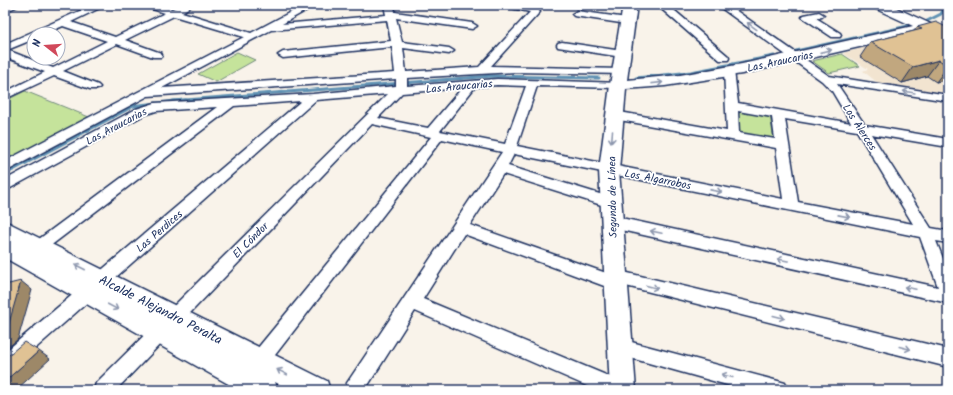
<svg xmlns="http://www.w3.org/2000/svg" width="953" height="395" font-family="Kalam,sans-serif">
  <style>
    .built { fill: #f2e4d0 }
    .green { fill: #c5e39b; stroke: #70897c }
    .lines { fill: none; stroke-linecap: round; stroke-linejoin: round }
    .stream-far1 { stroke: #5e91b3; stroke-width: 3 }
    .stream { stroke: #5e91b3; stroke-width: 3.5 }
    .street-casing { stroke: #1b2f5e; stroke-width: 3 }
    .secondary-casing { stroke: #1b2f5e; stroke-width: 3 }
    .street { fill: #fff; fill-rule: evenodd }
    .secondary { fill: #fff; fill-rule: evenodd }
    .wall { fill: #c1a77f; stroke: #1b2f5e }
    .shaded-wall { fill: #9d8868; stroke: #1b2f5e }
    .building { fill: #e0c294; stroke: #1b2f5e }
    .oneway { stroke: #8d97ae }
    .labels { text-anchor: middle; stroke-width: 3.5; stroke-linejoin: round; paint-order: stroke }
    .street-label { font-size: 11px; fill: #1b2f5e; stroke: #fff }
    .near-street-label { font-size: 13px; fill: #1b2f5e; stroke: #fff }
  </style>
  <rect width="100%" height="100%" fill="#f9f3ea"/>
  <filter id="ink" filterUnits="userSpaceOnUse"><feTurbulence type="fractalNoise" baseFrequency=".025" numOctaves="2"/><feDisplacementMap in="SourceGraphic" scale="8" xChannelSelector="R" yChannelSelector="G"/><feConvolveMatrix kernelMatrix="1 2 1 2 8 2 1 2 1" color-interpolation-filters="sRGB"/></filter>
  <g filter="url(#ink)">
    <path class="built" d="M924,33L948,42V93L878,83L863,71L868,69L843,53Z"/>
    <path class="green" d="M237,52L255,60L216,82L198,74Z
      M842,54L860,66L829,73L812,61Z
      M25,91L89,117L5,161V101Z
      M736,111L770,116L774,140L736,135Z"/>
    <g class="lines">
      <path class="stream-far1" d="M927,21L941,14L946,5
        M796,51L908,26
        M636,78L691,72L774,56
        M173,101L492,76L599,78"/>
      <path class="stream" d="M5,174L133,106L186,100"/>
      <g class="street-casing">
        <path id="street" d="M7,5H20L5,12V6Z
          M93,5H106L71,22L115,37L165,13L146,7L144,5H159L172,9L181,5H193L182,12L251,33L304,5H316L282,24L386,15L384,5H394L395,12L472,23L477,26L472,29L396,18L402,42L449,48L454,51L449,54L403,48L406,72L479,67L530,12L506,7L504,5L535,6L540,12L538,14L491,66L620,69L624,70L625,72L624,74L515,72L407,78V86L497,79L622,83L624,85L618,88L537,86L517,146L783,199L776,148L614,119L610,118L608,115L610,112L614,111L727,131L724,71L729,68L734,71L738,103L851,123L832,91L822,81L717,5H728L829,76L948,95V101L837,84L865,125L948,139V147L871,134L931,228L948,231V243L936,241L948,271V303L612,228L607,226L605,222L607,218L612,216L938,287L920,237L514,154L508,166L616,199L618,203L616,207L611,208L503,174L470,225L609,274L615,270L948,349V367L622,285L621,288L615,290L464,234L423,299L625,383L627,390H596L415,311L365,390H345L347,383L502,152L442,139L248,390H227L229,383L431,137L372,124L116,390H94L96,383L388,94L316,100L11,370L5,373V352L301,101L234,106L45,250L40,252L35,250L32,246L35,242L217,107L156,111L144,115L5,191V180L136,109L155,103L313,94L396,86V79L148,96L5,172V161L244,37L174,16L125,40L161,53L162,55L161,57H153L117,44L63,71L98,85L100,87L98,89H90L54,76L5,99V92L45,72L5,57V44ZM387,20L391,41L283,52L278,55L283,58L392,47L395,73L162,88L271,30ZM63,26L107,41L53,68L7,50L34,39V34H44ZM497,85L526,86L505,144L440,131L475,87ZM462,88L428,128L378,118L402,93ZM738,111L772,117L775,139L739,133ZM785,119L857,131L913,224L798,202Z
          M657,5H668L728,56L729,58L728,60H720Z
          M577,11L627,18L632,21L627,24L574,16L572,14Z
          M819,12L824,15L822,17L816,18L840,33L841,35L840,37H832L802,17L804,15Z
          M562,42L622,51L627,54L622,57L558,47L557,45L558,43Z
          M620,339L778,381L785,383L787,390H745L620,355L614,353L611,347L614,341Z"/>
      </g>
      <g class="secondary-casing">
        <path id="secondary" d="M623,5H637L627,80L680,75L742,64L913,26L874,8L872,5H890L948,32V41L925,32L742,74L665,86L626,89L619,170L636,390H610L599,170L610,85Z
          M5,221L327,381L330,390H290L275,382L278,390H239L5,258V239L8,240L5,239Z"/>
      </g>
      <use href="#street" class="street"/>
      <use href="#secondary" class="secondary"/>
    </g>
    <path class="wall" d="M917,27L948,28V79L936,82L927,76L902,83L860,57L870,42L914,31Z"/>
    <path class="shaded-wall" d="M939,60L927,76L902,83L913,67Z
      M948,66V79L936,82Z
      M21,281L32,290L18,339L11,345L5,346V332Z
      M39,351L50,359L16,390H5V381Z"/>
    <path class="building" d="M936,22L948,28V66L939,60L913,67L870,42L922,29L917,27Z
      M21,281L7,330L5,332V285Z
      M24,342L39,351L5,381V358Z"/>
    <defs><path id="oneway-shaft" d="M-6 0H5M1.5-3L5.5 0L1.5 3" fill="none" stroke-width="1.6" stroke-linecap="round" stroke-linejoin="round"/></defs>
    <g class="oneway">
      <use href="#oneway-shaft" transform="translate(752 26) rotate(-144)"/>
      <use href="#oneway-shaft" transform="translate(826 51) rotate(-13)"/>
      <use href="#oneway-shaft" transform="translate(657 83) rotate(-6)"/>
      <use href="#oneway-shaft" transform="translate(909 92) rotate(-171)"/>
      <use href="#oneway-shaft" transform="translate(612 137) rotate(95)"/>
      <use href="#oneway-shaft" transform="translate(716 191) rotate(11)"/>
      <use href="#oneway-shaft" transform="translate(844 216) rotate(11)"/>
      <use href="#oneway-shaft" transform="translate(656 232) rotate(-168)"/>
      <use href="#oneway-shaft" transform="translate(783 260) rotate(-168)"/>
      <use href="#oneway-shaft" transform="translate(80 267) rotate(-153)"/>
      <use href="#oneway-shaft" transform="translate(652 287) rotate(14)"/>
      <use href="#oneway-shaft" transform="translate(910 288) rotate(-168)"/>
      <use href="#oneway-shaft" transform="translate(113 307) rotate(28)"/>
      <use href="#oneway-shaft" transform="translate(779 317) rotate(14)"/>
      <use href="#oneway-shaft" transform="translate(905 348) rotate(14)"/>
      <use href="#oneway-shaft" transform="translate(282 372) rotate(-152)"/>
      <use href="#oneway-shaft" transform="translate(727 376) rotate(-165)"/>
    </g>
  </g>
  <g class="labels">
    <g class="street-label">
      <text transform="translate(780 61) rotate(-12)" y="4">Las Araucarias</text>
      <text transform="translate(459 86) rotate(-5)" y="4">Las Araucarias</text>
      <text transform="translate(116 126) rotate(-28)" y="4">Las Araucarias</text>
      <text transform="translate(860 127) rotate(57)" y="4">Los Alerces</text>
      <text transform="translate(658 179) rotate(11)" y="4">Los Algarrobos</text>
      <text transform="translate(612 197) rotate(-91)" y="4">Segundo de Línea</text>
      <text transform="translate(159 231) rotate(-41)" y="4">Las Perdices</text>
      <text transform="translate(250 240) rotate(-45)" y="4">El Cóndor</text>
    </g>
    <g class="near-street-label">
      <text transform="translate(161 309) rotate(27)" y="5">Alcalde Alejandro Peralta</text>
    </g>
  </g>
  <rect width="953" height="395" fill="none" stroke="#fff" stroke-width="20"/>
  <rect x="10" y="10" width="933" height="375" fill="none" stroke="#1b2f5e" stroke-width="1.5" filter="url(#ink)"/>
  <g transform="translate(46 46) rotate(287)"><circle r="19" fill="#ffffff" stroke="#a4acbf"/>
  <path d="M0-3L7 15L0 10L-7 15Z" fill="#d1495b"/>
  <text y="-6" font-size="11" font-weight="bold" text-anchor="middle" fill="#1b2f5e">N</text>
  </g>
</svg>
